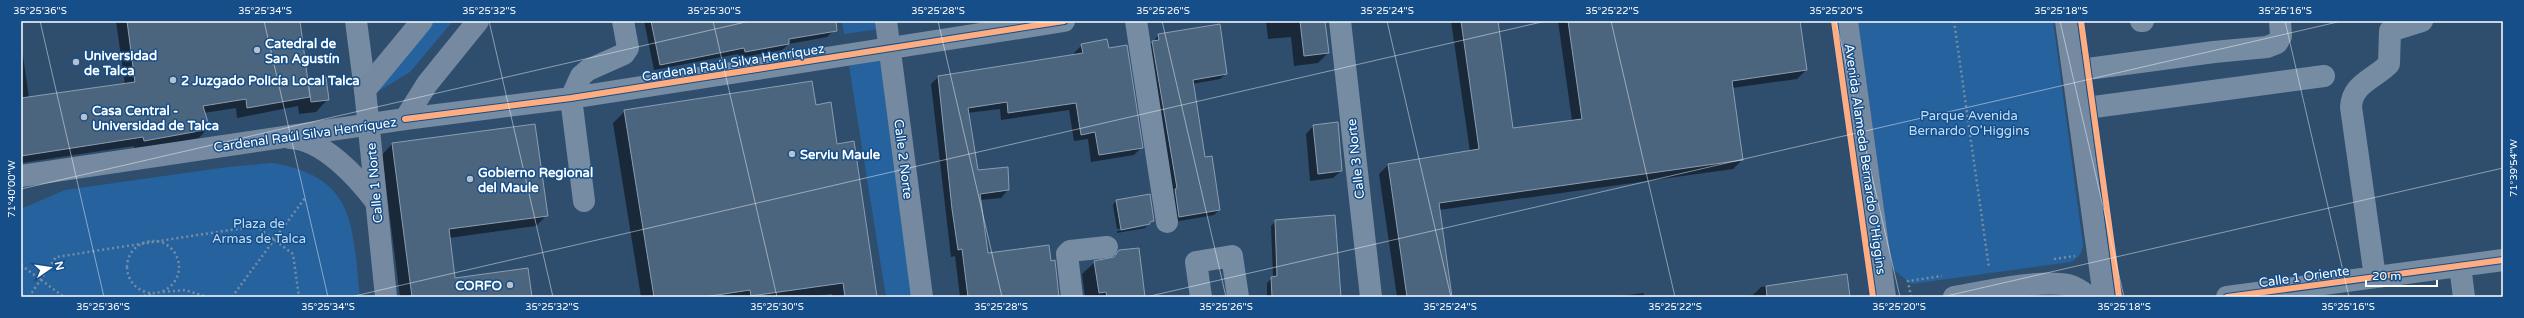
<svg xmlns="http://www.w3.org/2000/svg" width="2524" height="318" font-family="'Varela Round',sans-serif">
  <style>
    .green { fill: #26639e }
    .shadow { fill: #0007 }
    .building { fill: #4c657e; stroke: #8a9db1 }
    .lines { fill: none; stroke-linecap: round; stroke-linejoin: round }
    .path { stroke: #768ca3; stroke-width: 2.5; stroke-dasharray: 2 3; stroke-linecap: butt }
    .minor { stroke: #768ca3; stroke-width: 22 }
    .major { stroke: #758aa1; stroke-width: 22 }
    .cycleway-casing { stroke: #154e88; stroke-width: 8 }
    .cycleway { stroke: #ffac80; stroke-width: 6 }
    .ticks { fill: none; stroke: #fff; stroke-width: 1; stroke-opacity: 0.45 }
    .poi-dot { fill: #b6c1cc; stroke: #154e88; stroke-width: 1.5 }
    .labels { text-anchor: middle; stroke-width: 3; stroke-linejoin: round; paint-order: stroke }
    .poi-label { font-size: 13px; font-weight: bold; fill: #fff; stroke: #154e88; text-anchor: start }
    .street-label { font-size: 13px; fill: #fff; stroke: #154e88 }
    .park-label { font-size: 13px; fill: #c1dffb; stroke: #154e88 }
    .neatline { fill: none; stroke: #fff; stroke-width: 1.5 }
    .ticks-label { font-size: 10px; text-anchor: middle; fill: #fff }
  </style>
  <rect width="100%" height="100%" fill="#2f4e6e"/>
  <path class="green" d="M434,21H453L410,72L374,94Z
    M842,21H878L879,29L844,34Z
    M1858,21H2053L2083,245C2082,254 2078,258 2071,262L1911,284L1892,268Z
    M883,60L913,297H886L849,66Z
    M272,163C357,177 352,226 360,297H21V209L65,190L228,167Z"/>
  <path class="shadow" d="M116,21H299L307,82L308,81L328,99L316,112L299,114L298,106L237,118L236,108L204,113L208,128L199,138L134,150V146L21,163V42L29,98L125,85Z
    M644,21H832L833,31L827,37L789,44L782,50L739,58L738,54L654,70Z
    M1266,21H1324L1328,53L1318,63L1294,66L1291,37L1268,39Z
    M1451,21H1497L1512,130L1572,121L1558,21H1799L1806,70L1797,79L1732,88L1742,160L1733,169L1439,210L1451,297H1397L1379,174L1388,165L1470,152Z
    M1159,35L1226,74L1220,79L1192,84L1204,158L1219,210L1214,215L1174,222L1147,48Z
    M1082,45L1108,50L1142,147L1134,155L1091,162L1088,139L1074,141L1069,110L1001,120L1000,109L967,113L977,171L1007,168L1008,190L1001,198L980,200L987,254L1058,297H960L955,256L951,257L931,84L938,77L1075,55L1074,53Z
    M815,106L837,145L877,297H832V294L810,297H641L613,123L625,111Z
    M1313,126L1341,171L1333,178L1310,181L1306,134Z
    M392,144L547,215L536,226L449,238L454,279L531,297H400L382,155Z
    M1116,201L1153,221L1149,225L1117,229L1113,205Z
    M1276,221L1340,297H1267V283L1273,277L1271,226Z
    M1147,226L1145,228L1117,233V231Z
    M1119,251L1144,297H1085L1082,274L1095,262L1112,259Z
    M1846,275L1849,297H1738L1753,295L1761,287Z
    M1644,293V297H1613Z"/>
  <path class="building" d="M127,21H300L310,97L247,108L246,99L203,106L210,129L144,141L143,137L21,156V98L135,82Z
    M651,21H836L837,31L789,39V44L745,52L744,48L660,65Z
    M1300,21H1325L1329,53L1304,56Z
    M1461,21H1498L1513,128L1582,119L1568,21H1800L1807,70L1732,81L1743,160L1439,203L1452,297H1407L1388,164L1479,149Z
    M1220,24L1227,74L1193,80L1205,157L1212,156L1220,210L1179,217L1175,189L1177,188L1152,41L1159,40L1158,34Z
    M1107,39L1109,48L1127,45L1143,148L1099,155L1095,132L1081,135L1076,103L1008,113L1007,102L968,108L978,170L1008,167L1009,190L980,194L988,253L1049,245L1051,261L1055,260L1059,297H968L962,249L958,250L952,209L938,76L1083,53L1081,44Z
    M326,77L329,100L311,102L308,80Z
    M812,81L816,105L831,102L837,144L854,141L877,297H845L843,283L751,296L750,290L704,297H654L624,110Z
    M1338,122L1342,171L1318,174L1313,125Z
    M535,124L548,216L449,229L455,278L528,268L532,297H412L392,143Z
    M1150,194L1154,221L1150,222V224L1121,230L1116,200Z
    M1335,215L1341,297H1272L1271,277L1277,276L1275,220Z
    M1139,248L1145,297H1107L1106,292L1099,293L1094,261L1114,257L1119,250Z
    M1847,274L1850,297H1767L1766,286Z"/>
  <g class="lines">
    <path class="path" d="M1954,21L1989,268
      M127 267a26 26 0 1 1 52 0a26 26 0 1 1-52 0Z
      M2054,259L2075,256
      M21,265L64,297
      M163,292L185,290L207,297
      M29,297L56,257L256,226L293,254L299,297
      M139,297L152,294
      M232,297L305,198
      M1911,297L1908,281L1942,276"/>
    <path class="minor" d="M356,21L365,90
      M1136,21L1167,222
      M1340,21L1371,297
      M2141,21H2143
      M2073,71L2214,52L2267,47L2277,43L2281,36L2280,21
      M2079,109L2324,76
      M405,119L571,98L1064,21
      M584,201L571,98L581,76L588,70L624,54L628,48L623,21
      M2460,266L2464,297
      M2375,277L2351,107C2352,84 2374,79 2389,64L2390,31L2422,21
      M1072,297L1067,254L1070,251L1107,247
      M1201,297L1196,262L1232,256L1238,297
      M2227,297L2503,260"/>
    <path class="major" d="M886,21L922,297
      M1847,21L1885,297
      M2066,21L2104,297
      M290,138C323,139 358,178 376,202
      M21,176L405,119L427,84L478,21
      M386,297L365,90L422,21
      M1954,297C1985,292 2038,279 2068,285C2076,287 2083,292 2089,297"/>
    <g class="cycleway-casing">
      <path id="cycleway" d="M1834,21L1873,297
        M2081,21L2119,297
        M405,119L571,98L1064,21
        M2227,297L2503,260"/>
    </g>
    <use href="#cycleway" class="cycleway"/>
  </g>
  <path class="ticks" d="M40,21L104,297M264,21L328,297M489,21L553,297M713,21L777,297M938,21L1002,297M1162,21L1226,297M1387,21L1451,297M1611,21L1675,297M1836,21L1900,297M2060,21L2124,297M2285,21L2349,297M21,189L750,21M350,297L1546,21M1146,297L2342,21M1942,297L2503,168"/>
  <g class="poi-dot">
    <circle cx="257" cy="50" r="4"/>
    <circle cx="76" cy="62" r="4"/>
    <circle cx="173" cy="80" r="4"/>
    <circle cx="84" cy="117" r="4"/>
    <circle cx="792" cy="154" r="4"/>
    <circle cx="470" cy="179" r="4"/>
    <circle cx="510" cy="285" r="4"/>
  </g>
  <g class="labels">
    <g class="poi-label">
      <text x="265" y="48">Catedral de<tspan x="265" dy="15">San Agustín</tspan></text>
      <text x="84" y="60">Universidad<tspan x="84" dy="15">de Talca</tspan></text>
      <text x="181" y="85">2 Juzgado Policía Local Talca</text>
      <text x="92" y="115">Casa Central -<tspan x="92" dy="15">Universidad de Talca</tspan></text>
      <text x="800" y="159">Serviu Maule</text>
      <text x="478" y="177">Gobierno Regional<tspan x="478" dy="15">del Maule</tspan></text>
      <text x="502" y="290" text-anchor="end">CORFO</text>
    </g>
    <g class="street-label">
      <text transform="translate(733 62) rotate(-9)" y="5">Cardenal Raúl Silva Henríquez</text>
      <text transform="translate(305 134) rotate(-8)" y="5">Cardenal Raúl Silva Henríquez</text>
      <text transform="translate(904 159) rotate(83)" y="5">Calle 2 Norte</text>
      <text transform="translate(1355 159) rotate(-96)" y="5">Calle 3 Norte</text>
      <text transform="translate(1866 159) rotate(82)" y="5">Avenida Alameda Bernardo O'Higgins</text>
      <text transform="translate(374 183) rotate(-95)" y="5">Calle 1 Norte</text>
      <text transform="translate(2304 276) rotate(-8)" y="5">Calle 1 Oriente</text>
    </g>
    <g class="park-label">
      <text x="1969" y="120">Parque Avenida<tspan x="1969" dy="15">Bernardo O'Higgins</tspan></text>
      <text x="259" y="228">Plaza de<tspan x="259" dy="15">Armas de Talca</tspan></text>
    </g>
  </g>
  <rect width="2524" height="318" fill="none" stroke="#154e88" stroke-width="44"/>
  <g transform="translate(50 268) rotate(77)" stroke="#154e88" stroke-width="3" paint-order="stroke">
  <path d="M0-3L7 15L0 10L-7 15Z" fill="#ffffff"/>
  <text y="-6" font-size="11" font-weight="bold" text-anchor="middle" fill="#ffffff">N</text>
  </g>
  <path d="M2366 280v6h71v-6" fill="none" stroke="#ffffff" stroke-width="2"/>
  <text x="2372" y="280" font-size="12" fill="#ffffff" stroke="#154e88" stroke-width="3" paint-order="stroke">20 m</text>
  <rect x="22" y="22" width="2480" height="274" class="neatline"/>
  <g class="ticks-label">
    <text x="40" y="14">35°25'36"S</text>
    <text x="265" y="14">35°25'34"S</text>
    <text x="489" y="14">35°25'32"S</text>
    <text x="714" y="14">35°25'30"S</text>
    <text x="938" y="14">35°25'28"S</text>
    <text x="1163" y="14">35°25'26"S</text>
    <text x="1387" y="14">35°25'24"S</text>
    <text x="1612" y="14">35°25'22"S</text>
    <text x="1836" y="14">35°25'20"S</text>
    <text x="2061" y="14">35°25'18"S</text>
    <text x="2285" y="14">35°25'16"S</text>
    <text transform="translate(2513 168) rotate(-90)" y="4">71°39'54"W</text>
    <text transform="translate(11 189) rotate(-90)" y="4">71°40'00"W</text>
    <text x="103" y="310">35°25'36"S</text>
    <text x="328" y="310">35°25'34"S</text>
    <text x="552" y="310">35°25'32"S</text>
    <text x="777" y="310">35°25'30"S</text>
    <text x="1001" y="310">35°25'28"S</text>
    <text x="1226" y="310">35°25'26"S</text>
    <text x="1450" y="310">35°25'24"S</text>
    <text x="1675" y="310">35°25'22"S</text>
    <text x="1899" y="310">35°25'20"S</text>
    <text x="2124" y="310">35°25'18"S</text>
    <text x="2348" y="310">35°25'16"S</text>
  </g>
</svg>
